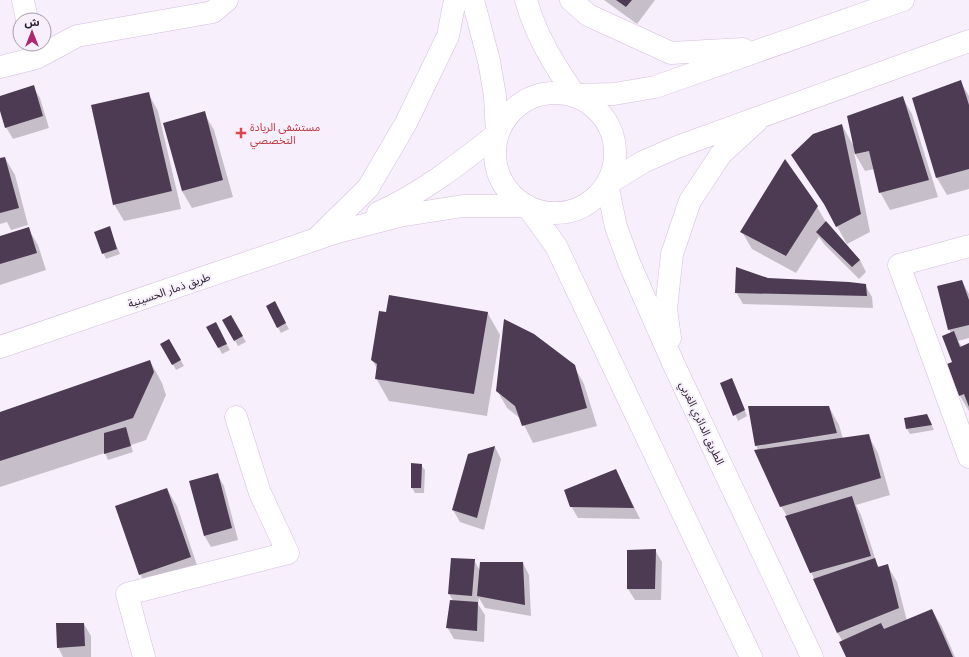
<svg xmlns="http://www.w3.org/2000/svg" width="969" height="657" font-family="'Fira Sans Condensed','Noto Sans Arabic',sans-serif">
  <style>
    .shadow { fill: #0003 }
    .building { fill: #4d3b54 }
    .lines { fill: none; stroke-linecap: round; stroke-linejoin: round }
    .street-casing { stroke: #d4bedd; stroke-width: 23 }
    .secondary-casing { stroke: #d4bedd; stroke-width: 23 }
    .primary-casing { stroke: #d4bedd; stroke-width: 23 }
    .street { stroke: #fff; stroke-width: 22 }
    .secondary { stroke: #fff; stroke-width: 22 }
    .primary { stroke: #fff; stroke-width: 22 }
    .health-dot { fill: #e0444e; stroke: #f8effc; stroke-width: 1.5 }
    .labels { text-anchor: middle; stroke-width: 4; stroke-linejoin: round; paint-order: stroke }
    .health-label { font-size: 11px; fill: #be3a42; stroke: #f8effc; text-anchor: start }
    .street-label { font-size: 11px; fill: #241c27; stroke: #f8effc }
  </style>
  <rect width="100%" height="100%" fill="#f8effc"/>
  <path class="shadow" d="M604,0H655L637,24Z
    M960,81L969,96V189L947,195L937,178L913,99Z
    M33,87L40,98L49,128L13,139L6,127L0,108V97Z
    M148,93L158,111L181,209L124,221L114,204Z
    M902,97L912,114L938,197L890,210L880,192L874,169L865,171L854,152L870,232L847,244L830,214L793,155L842,125L853,145Z
    M204,113L214,130L233,197L192,208L182,191Z
    M5,158L15,175L28,225L11,230L7,222L0,224V159Z
    M817,207L827,224L860,260L866,272L859,279L824,244L819,237L796,273L752,249L742,232Z
    M28,228L38,245L46,270L0,285V237Z
    M109,228L120,254L106,259L95,233Z
    M768,279L865,285L872,297L873,308L743,304L736,292Z
    M962,281L969,294V338L958,341L962,347L969,345V411L960,396L948,364L953,363L951,333L949,329Z
    M274,303L289,329L281,333L267,307Z
    M487,312L500,335L487,416L389,401L376,378L378,370L372,360L387,313Z
    M231,317L246,342L238,346L224,321Z
    M215,323L230,350L222,354L208,327Z
    M169,340L184,366L176,370L162,344Z
    M150,361L162,383L166,395L146,440L131,445L133,452L108,460L105,453L0,487V413Z
    M574,366L584,384L597,426L533,443L521,419L507,408L497,390Z
    M732,379L747,416L738,421L722,384Z
    M829,407L839,425L843,439L868,435L878,453L890,495L856,505L861,515L877,564L879,567L887,565L897,582L907,621L932,610L942,627L955,657H847L843,642L837,632L787,516L781,506L756,445Z
    M930,421L934,430L910,434L907,429Z
    M495,447L501,459L484,530L460,522L453,510L469,454Z
    M421,465L425,470L424,493H415L412,488Z
    M616,470L640,519L578,518L571,506Z
    M217,474L224,486L238,540L211,547L204,535Z
    M167,489L177,506L200,574L150,592L140,574Z
    M655,550L662,562L661,600H635L628,589Z
    M452,559L474,560L480,571L523,563L529,575L531,616L485,608L479,598L478,604L485,615L484,642L454,639L447,627L454,602L449,594Z
    M84,624L91,636V657H63L58,647Z"/>
  <path class="building" d="M616,0H632L626,7Z
    M961,80L969,105V169L936,178L912,98Z
    M34,85L43,116L5,128L0,111V96Z
    M149,92L172,191L113,205L91,105Z
    M903,96L929,180L879,193L869,151L855,154L847,116Z
    M205,111L223,180L182,191L163,123Z
    M842,124L861,214L836,227L824,204L791,155L813,134Z
    M5,157L19,208L0,213V158Z
    M785,159L818,206L786,256L740,232Z
    M826,221L860,260L852,267L816,232Z
    M110,226L117,249L102,254L94,232Z
    M29,227L37,253L0,264V236Z
    M736,267L768,278L849,282L866,284L867,296L735,293Z
    M962,280L969,300V325L948,330L937,286Z
    M389,295L488,312L474,394L375,379L377,364L371,360L379,311L386,312Z
    M275,301L286,323L277,328L266,306Z
    M231,315L243,336L234,341L222,320Z
    M504,319L534,334L575,365L587,408L522,426L515,406L496,391Z
    M216,322L227,344L218,348L206,327Z
    M954,331L960,347L969,343V407L964,394L959,396L947,364L952,362L942,336Z
    M169,339L181,360L172,365L160,344Z
    M150,360L154,372L133,418L0,461V412Z
    M732,378L745,410L733,416L720,383Z
    M748,406H829L837,433L755,446Z
    M927,414L932,425L906,429L904,418Z
    M126,427L131,446L104,454V433Z
    M869,434L881,478L780,507L754,450Z
    M495,446L477,518L452,510L468,454Z
    M411,463L422,464L421,488H411Z
    M616,469L634,508L570,507L564,490Z
    M218,473L232,528L204,536L189,481Z
    M167,488L191,557L139,575L115,506Z
    M852,496L871,556L810,573L785,516Z
    M656,549L655,589H627V550Z
    M451,558L475,559L472,596L448,594Z
    M875,558L878,567L888,564L899,608L837,633L813,579Z
    M480,562H523L525,605L477,596Z
    M450,600L478,602L477,631L446,628Z
    M932,609L953,657H846L839,642L881,623L884,629Z
    M56,623H84L85,646L57,648Z"/>
  <g class="lines">
    <g class="street-casing">
      <path id="street" d="M23,0L27,20
        M0,67L36,58L77,36L213,12L227,0
        M969,246L899,265L969,457
        M144,657L127,594L288,553L260,493L236,417"/>
    </g>
    <g class="secondary-casing">
      <path id="secondary" d="M526,0C536,36 554,65 575,95
        M378,213C422,193 459,164 497,134L495,96L489,61L473,0
        M318,237L368,188L406,123L448,36L455,0
        M0,347L337,232L399,216L463,206H527"/>
    </g>
    <g class="primary-casing">
      <path id="primary" d="M571,0L588,15L671,53L743,49
        M495 153a60 60 0 1 1 120 0a60 60 0 1 1-120 0Z
        M575,95L614,94L655,87L903,0
        M527,206L556,246L751,657
        M670,338L666,309L672,254L690,201L721,154L756,122
        M812,657L674,365L630,265L616,227L607,184L643,162L677,147L969,41"/>
    </g>
    <use href="#street" class="street"/>
    <use href="#secondary" class="secondary"/>
    <use href="#primary" class="primary"/>
  </g>
  <path class="health-dot" d="M239 127h4v4h4v4h-4v4h-4v-4h-4v-4h4z"/>
  <g class="labels">
    <g class="health-label">
      <text x="250" y="131">مستشفى الريادة<tspan x="250" dy="13">التخصصي</tspan></text>
    </g>
    <g class="street-label">
      <text transform="translate(169 290) rotate(-19)" y="4">طريق ذمار الحسينية</text>
      <text transform="translate(702 423) rotate(65)" y="4">الطريق الدائري الغربي</text>
    </g>
  </g>
  <g transform="translate(32 32)"><circle r="19" fill="#f8effc" stroke="#a39ba7"/>
  <path d="M0-3L7 15L0 10L-7 15Z" fill="#ac276e"/>
  <text y="-6" font-size="11" font-weight="bold" text-anchor="middle" fill="#241c27">ش</text>
  </g>
</svg>
